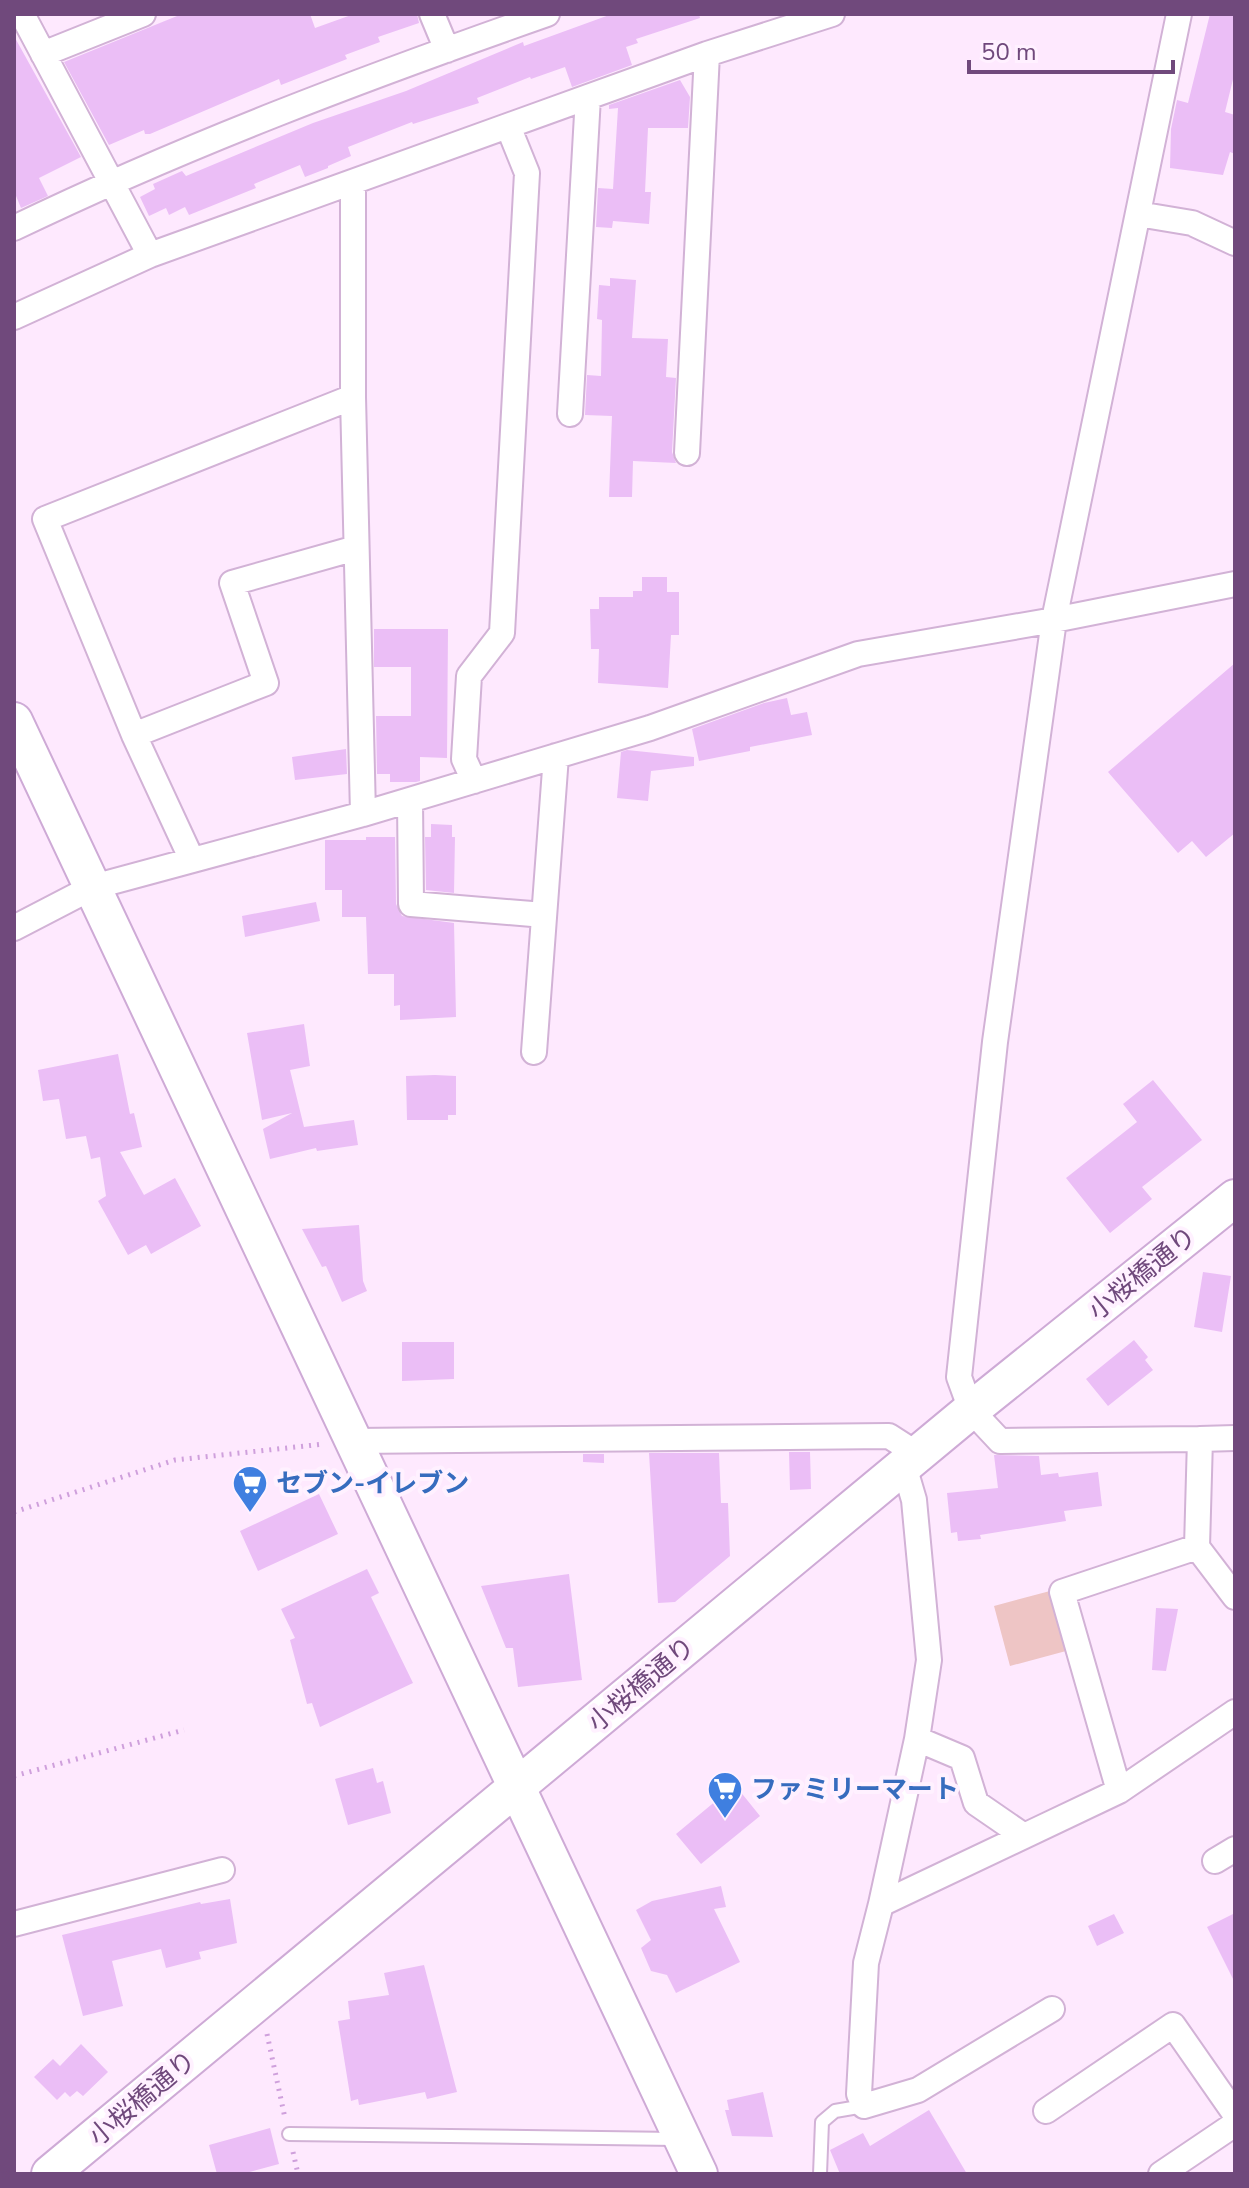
<svg xmlns="http://www.w3.org/2000/svg" width="1249" height="2188" font-family="'Nunito Sans','Noto Sans JP',sans-serif">
  <style>
    .green { fill: #eec5c5 }
    .building { fill: #ebbef6 }
    .lines { fill: none; stroke-linecap: round; stroke-linejoin: round }
    .lane-casing { stroke: #d2b2d6; stroke-width: 16 }
    .street-casing { stroke: #d2b2d6; stroke-width: 28 }
    .secondary-casing { stroke: #ceaad6; stroke-width: 40 }
    .path { stroke: #cfa0dc; stroke-width: 5; stroke-dasharray: 2 6; stroke-linecap: butt }
    .lane { stroke: #fff; stroke-width: 12 }
    .street { stroke: #fff; stroke-width: 24 }
    .secondary { stroke: #fff; stroke-width: 36 }
    .labels { text-anchor: middle; stroke-width: 8; stroke-linejoin: round; paint-order: stroke }
    .street-label { font-size: 26px; fill: #70497c; stroke: #fff1ff }
    .shop-label { font-size: 26px; font-weight: bold; fill: #366cbe; stroke: #fff1ff; text-anchor: start }
  </style>
  <rect width="100%" height="100%" fill="#fee9fe"/>
  <path class="green" d="M1050,1591L1066,1651L1010,1666L994,1606Z"/>
  <path class="building" d="M182,14H310L315,28L354,14H417L419,23L378,37L380,42L345,55L347,59L281,85L279,79L150,134H145L144,130L109,145L64,62Z
    M612,14H699L700,18L636,39L638,43L626,47L632,65L572,87L565,67L531,79L530,77L477,98L479,103L413,124L412,122L348,147L351,156L328,166V168L305,177L300,165L254,184L256,188L189,215L185,207L169,215L166,208L149,216L140,197L155,189L153,184L182,171L186,176L313,123L406,91L523,42L524,46Z
    M1210,14L1235,16V71L1225,112L1235,115V154L1230,152L1223,175L1170,168L1171,129L1177,100L1188,103Z
    M14,36L81,157L39,178L48,196L21,208L14,191Z
    M680,80L690,97L688,128H648L645,192H651L649,224L613,221L612,228L596,227L598,188L613,189L618,108L609,109V105Z
    M610,278L636,280L632,338L668,339L666,377L676,378L672,452L676,463L633,461L632,497H609L612,416L585,415L587,375L601,376L602,320L597,319L599,285L610,286Z
    M642,577H667V592H679V635H671L668,688L598,683L599,649H591L590,609H599V597H633V591H642Z
    M374,629H448L447,758L420,757V781L416,782H390V774H377L376,716H411V667H374Z
    M1235,663V833L1206,857L1192,841L1178,853L1108,772Z
    M787,698L791,715L807,712L812,735L750,747V751L699,761L692,729L764,703Z
    M346,749L347,774L295,780L292,757Z
    M627,750L694,757V766L651,771L648,801L617,798L621,752Z
    M431,824L452,825V837H455L454,893L426,890L425,837H431Z
    M366,837H395L396,904L402,916L454,923L456,1017L400,1020V1005L394,1006V974H368L366,917H342V890H325V840H366Z
    M316,902L320,921L245,937L242,916Z
    M304,1024L310,1066L290,1070L304,1127L354,1120L358,1145L317,1151L316,1148L270,1159L263,1129L292,1113L262,1120L247,1033Z
    M118,1054L130,1114L134,1113L142,1147L120,1152L144,1195L175,1178L201,1226L151,1254L146,1245L128,1255L98,1201L106,1196L100,1157L91,1159L86,1136L66,1139L59,1099L43,1101L38,1070Z
    M435,1075L456,1076V1115H448V1120H407L406,1076Z
    M1153,1080L1202,1140L1142,1187L1152,1199L1110,1233L1066,1178L1137,1122L1123,1104Z
    M359,1225L363,1281L367,1291L342,1302L326,1266L322,1267L302,1229Z
    M1203,1272L1231,1276L1222,1332L1194,1327Z
    M1134,1340L1148,1357L1145,1360L1153,1370L1108,1406L1086,1379Z
    M402,1342H454V1379L402,1381Z
    M789,1452H810L811,1489L790,1490Z
    M649,1453H719L721,1503H728L730,1556L675,1602L658,1603Z
    M583,1454H604V1463L583,1462Z
    M994,1455L1039,1456L1041,1475L1058,1473L1059,1477L1098,1472L1102,1506L1064,1511L1066,1521L980,1535L981,1539L958,1541L957,1532L951,1533L947,1493L998,1488Z
    M319,1494L338,1534L258,1571L240,1531Z
    M367,1569L379,1593L371,1597L413,1683L320,1727L312,1703L307,1704L290,1640L295,1638L281,1609Z
    M569,1574L582,1680L518,1687L513,1648H506L481,1586Z
    M1156,1608L1178,1609L1166,1671L1152,1670Z
    M373,1768L377,1783L383,1781L391,1813L348,1825L335,1779Z
    M735,1785L760,1816L701,1864L676,1834Z
    M721,1886L726,1907L714,1909L740,1962L676,1993L667,1975L651,1971L641,1948L651,1940L636,1910L652,1901Z
    M230,1899L237,1943L199,1952L201,1959L166,1968L161,1949L112,1961L123,2006L83,2016L62,1935L200,1902L201,1904Z
    M1235,1913V1983L1207,1927Z
    M1114,1914L1124,1933L1097,1946L1088,1926Z
    M424,1965L457,2092L427,2099L425,2092L359,2105L358,2099L351,2101L338,2021L350,2019L348,2001L389,1995L384,1973Z
    M81,2044L108,2072L83,2096L77,2091L70,2097L65,2092L57,2100L34,2077L53,2059L60,2066Z
    M763,2092L773,2137L732,2136L725,2110H729L727,2100Z
    M929,2110L967,2174H840L830,2150L863,2133L870,2146Z
    M270,2128L279,2164L242,2174H217L209,2145Z"/>
  <g class="lines">
    <g class="lane-casing">
      <path id="lane" d="M289,2134L676,2139
        M820,2174L822,2122L835,2111L864,2106"/>
    </g>
    <g class="street-casing">
      <path id="street" d="M22,14L150,255
        M432,14L447,50
        M1179,14L1054,620L995,1042L959,1377L971,1410L1000,1441L1200,1439L1197,1547L1235,1597
        M43,54L143,14
        M353,182V397L363,814
        M1138,214L1192,223L1235,243
        M14,228C186,145 367,77 547,14
        M14,317L150,255L707,54L832,14
        M570,414L588,97
        M687,453L707,54
        M134,735L266,683L232,583L356,548
        M474,781L464,759L469,676L502,633L527,173L508,126
        M410,800L411,904L544,915
        M192,860L134,735L45,519L353,397
        M14,928L93,887L363,814L650,728L858,654L1054,620L1235,584
        M534,1052L556,756
        M1200,1439L1235,1438
        M354,1441L889,1436L917,1454
        M904,1466L914,1500L929,1660L917,1739
        M1119,1791L1062,1592L1197,1547
        M1215,1861L1235,1849
        M881,1904L917,1739L962,1758L976,1803L1024,1836
        M14,1924L222,1870
        M1052,2009L918,2090L864,2106L859,2094L866,1963L881,1904L1119,1791L1235,1712
        M1046,2111L1173,2025L1235,2114
        M1161,2174L1235,2124"/>
    </g>
    <g class="secondary-casing">
      <path id="secondary" d="M14,721L699,2174
        M50,2174L971,1410L1235,1198"/>
    </g>
    <path class="path" d="M14,1512L175,1460L324,1444
      M14,1776L184,1730
      M267,2034L285,2118
      M293,2152L298,2174"/>
    <use href="#lane" class="lane"/>
    <use href="#street" class="street"/>
    <use href="#secondary" class="secondary"/>
  </g>
  <defs>
    <g id="supermarket-pin" transform="scale(1.8)"><path d="M0 17L-7.5 6A9.5 9.5 0 1 1 7.5 6Z" fill="#3f7fe0" stroke="#fff1ff"/><path d="M-6-5.5h2.5l.6 2H6L4.5 2H-2.5L-4.4-4H-6ZM-1.5 3.2a1.3 1.3 0 1 0 .1 0ZM3 3.2a1.3 1.3 0 1 0 .1 0Z" fill="#fff"/></g>
  </defs>
  <g fill-rule="evenodd">
    <use href="#supermarket-pin" x="250" y="1483"/>
    <use href="#supermarket-pin" x="725" y="1789"/>
  </g>
  <g class="labels">
    <g class="street-label">
      <text transform="translate(1142 1273) rotate(-39)" y="9">小桜橋通り</text>
      <text transform="translate(641 1684) rotate(-40)" y="9">小桜橋通り</text>
      <text transform="translate(142 2098) rotate(-40)" y="9">小桜橋通り</text>
    </g>
    <g class="shop-label">
      <text x="276" y="1492">セブン-イレブン</text>
      <text x="751" y="1798">ファミリーマート</text>
    </g>
  </g>
  <rect width="1249" height="2188" fill="none" stroke="#70497c" stroke-width="32"/>
  <path d="M969 60v12h204v-12" fill="none" stroke="#70497c" stroke-width="4"/>
  <text x="981" y="60" font-size="24" fill="#70497c" stroke="#fff1ff" stroke-width="6" paint-order="stroke">50 m</text>
</svg>
